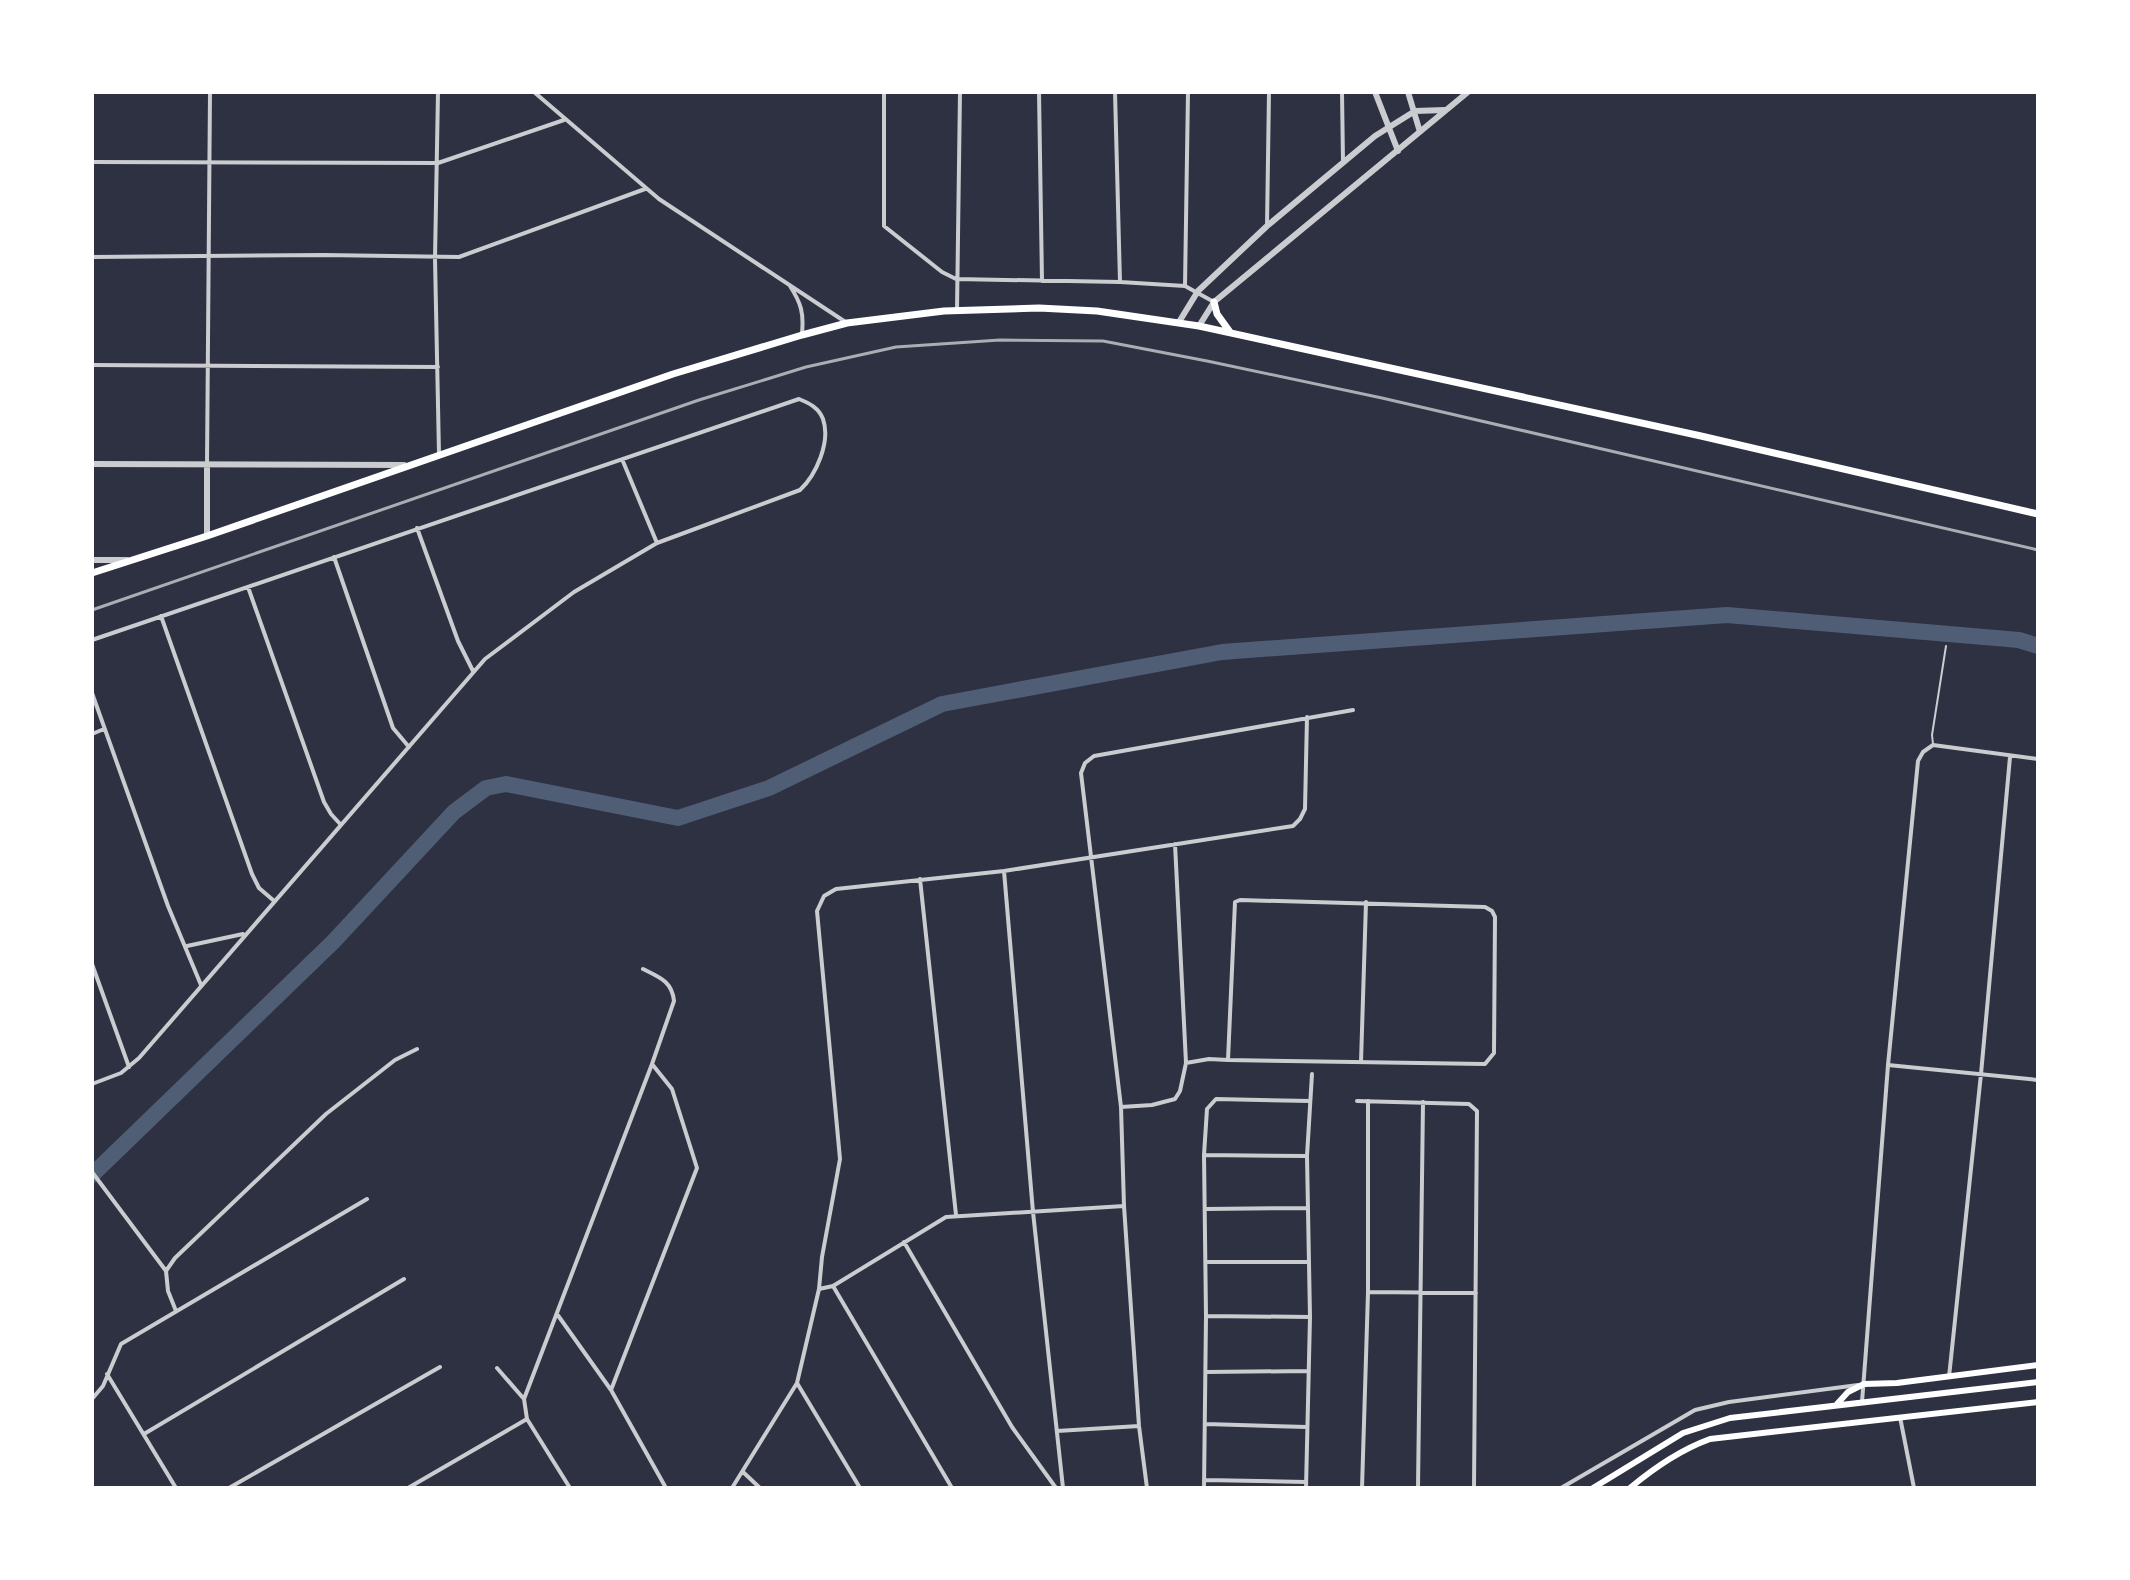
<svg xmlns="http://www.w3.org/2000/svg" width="2130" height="1580" font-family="Overpass,sans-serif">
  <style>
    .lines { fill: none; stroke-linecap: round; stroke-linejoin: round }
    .river { stroke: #4f5d75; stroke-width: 16 }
    .service { stroke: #caccd0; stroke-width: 2 }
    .minor { stroke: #caccd0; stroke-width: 4 }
    .tertiary { stroke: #caccd0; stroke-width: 6 }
    .secondary { stroke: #fff; stroke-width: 6 }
    .primary { stroke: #fff; stroke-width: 7 }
    .rail { stroke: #abadb3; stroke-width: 3 }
  </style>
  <rect width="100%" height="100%" fill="#2d3142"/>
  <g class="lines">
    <path class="river" d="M92,1175L333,942L454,812L486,788L506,784L678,818L769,788L942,704L1222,652L1727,615L2019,640L2038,646"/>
    <path class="service" d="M1933,744L1932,735L1946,646"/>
    <path class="minor" d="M438,92L435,259L439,454
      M534,92L659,199L847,323
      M884,92V226L942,272L956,279L1120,282L1185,286L1214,302
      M1039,92L1042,281
      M1115,92L1120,282
      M1342,92L1343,162
      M92,162L438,163L564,120
      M1267,226L1269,92
      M92,257L324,255L459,257L645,189
      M790,286C801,303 804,313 802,333
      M1185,286L1188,92
      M957,310L960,92
      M92,365L438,367
      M622,459L657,543
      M207,465L210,92
      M417,528L458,641L473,671
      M334,557L393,728L409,747
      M248,587L324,802L331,814L341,825
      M161,616L252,874L259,888L273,900
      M92,640L799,399C809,403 819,408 823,419C831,442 816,475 800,490L657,543L574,592L485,659L139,1058L121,1073L92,1084
      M92,693L168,906L201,985
      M92,734L104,729
      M1004,871L1033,1212L1063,1488
      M920,879L956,1215
      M187,946L243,934
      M92,964L129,1067
      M1361,1062L1366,902
      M1186,1063L1209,1059L1228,1060L1485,1064L1494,1053L1495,917L1492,911L1485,907L1240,900L1235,902L1228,1060
      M1888,1065L2038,1080
      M1357,1101L1469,1104L1477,1111L1474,1488
      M1121,1107L1152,1105L1175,1099L1180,1091L1186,1063L1175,844
      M1204,1155L1307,1156
      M92,1172L166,1271
      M1206,1209L1307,1208
      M904,1242L1012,1427L1056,1488
      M1206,1262H1309
      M833,1286L952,1488
      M819,1289L833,1286L946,1217L1124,1206
      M1368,1292L1476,1293
      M176,1311L168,1291L166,1271L175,1258L326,1114L395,1060L417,1049
      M557,1314L611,1390L666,1488
      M1206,1316L1310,1317
      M497,1368L524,1399
      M1206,1372L1309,1371
      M107,1374L176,1488
      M1949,1377L1981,1074L2010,757
      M797,1383L860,1488
      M611,1390L697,1168L672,1089L652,1064
      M92,1399L103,1386L121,1344L367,1199
      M1862,1402L1888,1065L1918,761L1923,752L1933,745L2038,759
      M1900,1417L1914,1488
      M1206,1424L1307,1427
      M1057,1431L1139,1426
      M144,1434L404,1279
      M743,1472L760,1488
      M1205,1480L1306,1482
      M229,1488L440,1367
      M408,1488L527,1419
      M570,1488L527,1419L524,1399L652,1064L674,1001C672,981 659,977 643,969
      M732,1488L797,1383L819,1289L822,1257L840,1159L817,911L824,896L836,889L1004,871L1293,826L1300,819L1305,809L1307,717
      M1147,1488L1139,1426L1124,1206L1121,1107L1081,773L1085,763L1094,756L1353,710
      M1204,1488L1206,1316L1204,1155L1207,1109L1216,1099L1310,1101
      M1306,1488L1310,1317L1307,1156L1312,1074
      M1362,1488L1368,1292V1101
      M1418,1488L1423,1102
      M1561,1488L1695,1410L1729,1402L1858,1385"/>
    <path class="tertiary" d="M1375,92L1398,151
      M1408,92L1420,132
      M1179,322L1198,291L1267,226L1375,136L1415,111L1445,110
      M1199,326L1214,302L1468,92
      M92,464L404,465
      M207,465V536
      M92,560H127"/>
    <path class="secondary" d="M1837,1404L1848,1392L1864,1384L1897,1383L2038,1365
      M1593,1488L1683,1433L1730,1418L2038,1382
      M1630,1488C1655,1467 1680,1450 1710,1439L2038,1402"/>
    <path class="primary" d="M1214,302L1217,314L1230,332
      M92,573L207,536L673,374L802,335L847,323L944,311L1039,308L1097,311L1199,326L1701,436L2038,514"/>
    <path class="rail" d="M92,610L699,400L806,367L896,347L1000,340L1103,341L1207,361L1382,398L2038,550"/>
  </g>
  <rect width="2130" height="1580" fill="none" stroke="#ffffff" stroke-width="188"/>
</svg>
